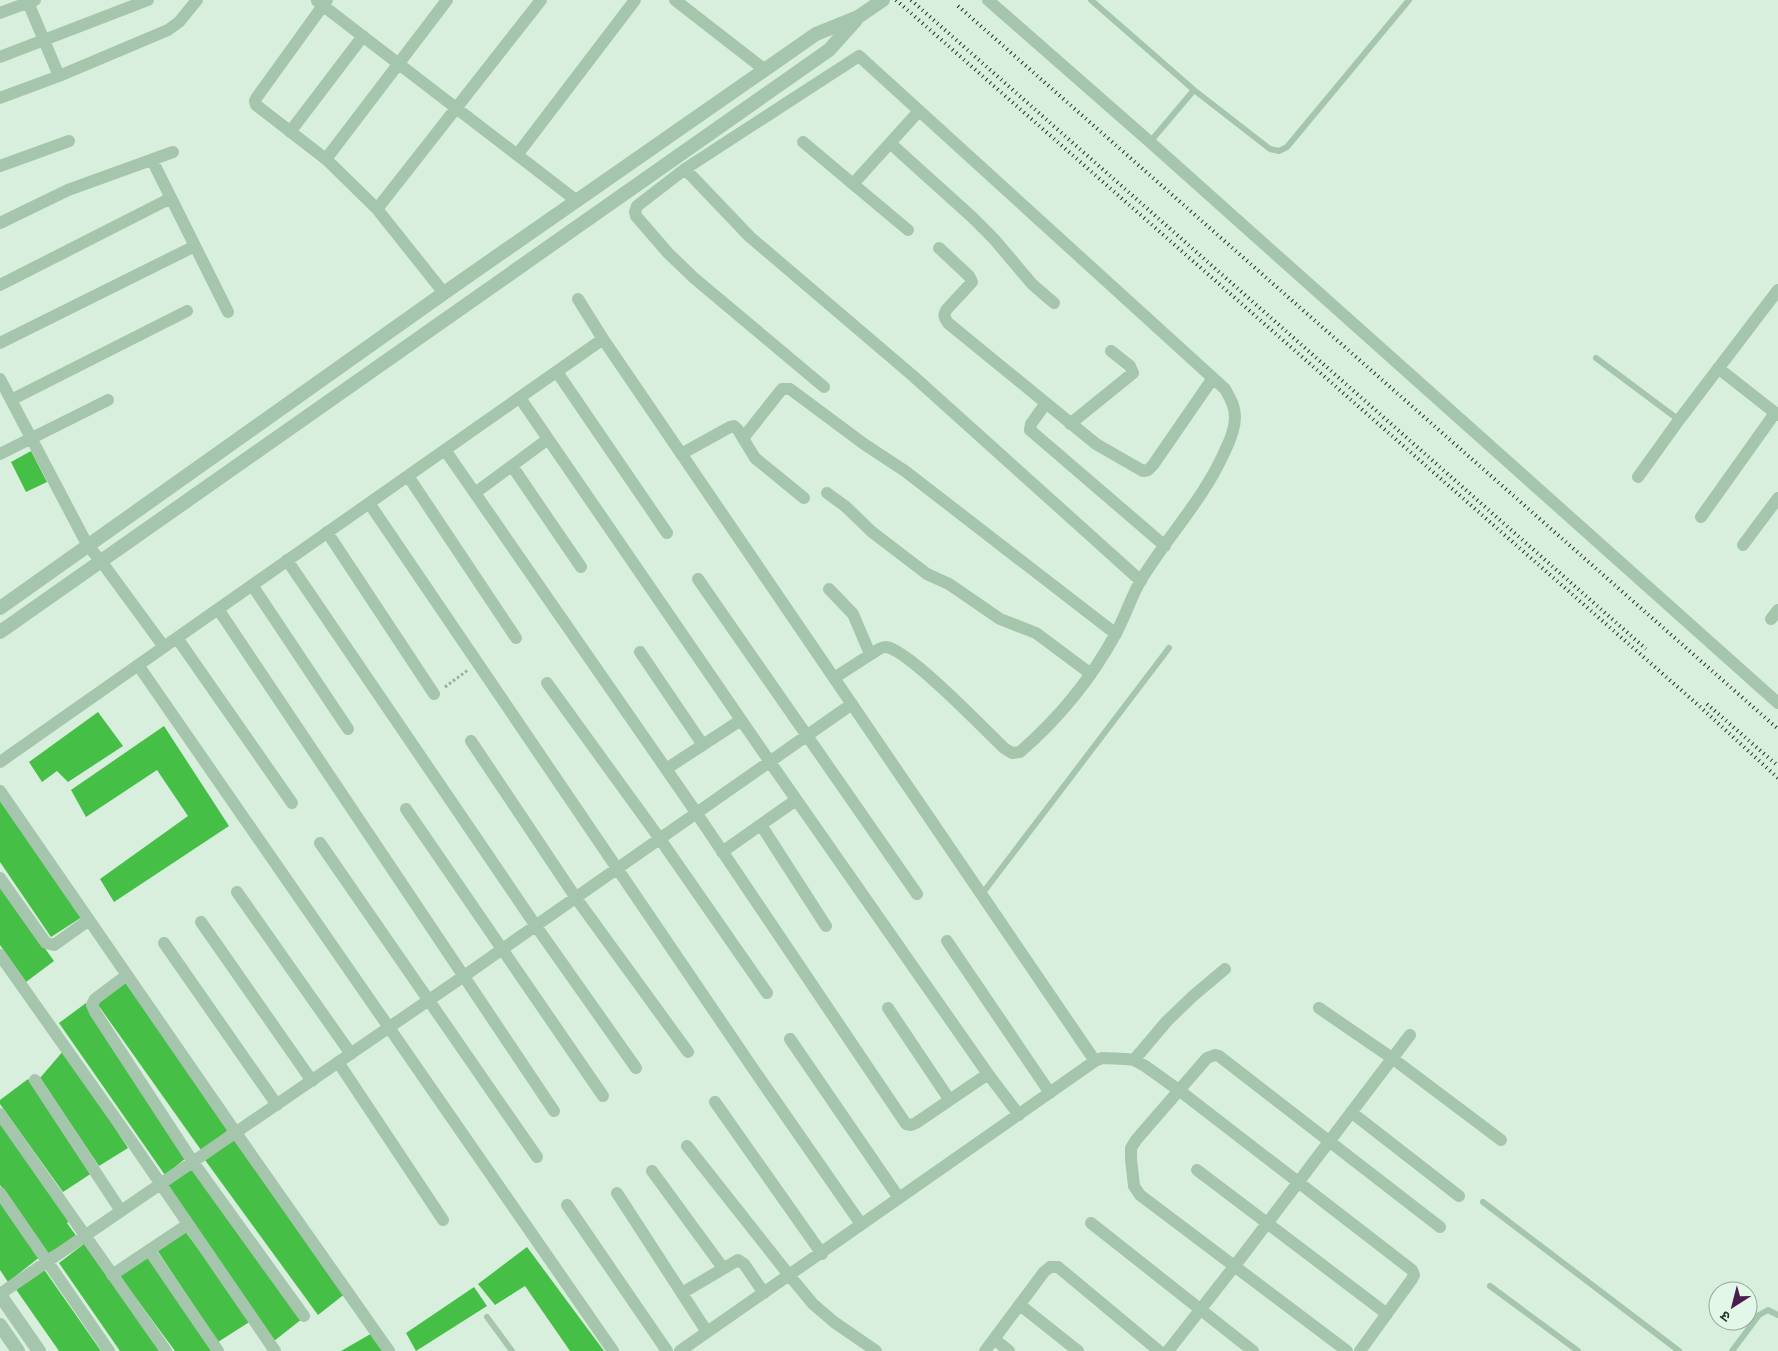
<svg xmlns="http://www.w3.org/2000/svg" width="1778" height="1351" font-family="'Titillium Web','Noto Sans Devanagari',sans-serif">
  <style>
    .building { fill: #46bf46 }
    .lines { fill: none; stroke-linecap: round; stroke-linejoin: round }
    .path { stroke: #8fb296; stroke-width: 3; stroke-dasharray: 2.5 2.5; stroke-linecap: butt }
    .service { stroke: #a5c6ac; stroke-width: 6 }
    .minor { stroke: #a5c6ac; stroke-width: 12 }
    .tertiary { stroke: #a5c6ac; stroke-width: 14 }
    .rail { stroke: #263227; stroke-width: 4; stroke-dasharray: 1 4; stroke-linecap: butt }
  </style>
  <rect width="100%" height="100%" fill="#d8efde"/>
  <path class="building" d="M31,451L47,482L26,492L11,462Z
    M98,712L123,746L68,782L57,771L42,782L29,762Z
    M164,726L229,826L114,902L100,879L188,816L157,770L86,817L71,790Z
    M0,798L82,917L51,937L0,862Z
    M0,886L54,961L26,982L0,945Z
    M127,980L230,1129L201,1150L96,1002Z
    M86,1003L186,1158L165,1175L59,1023Z
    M64,1050L128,1148L99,1166L40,1078Z
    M28,1079L92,1173L63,1192L0,1104V1100Z
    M0,1119L70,1220L67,1223L77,1237L47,1254L0,1185Z
    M236,1137L346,1293L318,1315L205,1160Z
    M193,1167L302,1319L274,1341L163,1186Z
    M0,1201L41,1256L8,1282L0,1270Z
    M185,1231L251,1321L218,1342L157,1250Z
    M85,1243L162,1351H120L59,1263Z
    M527,1247L604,1351H570L525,1286L495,1305L478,1284Z
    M147,1255L212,1351H175L119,1275Z
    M43,1268L101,1351H59L15,1288Z
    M474,1287L487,1306L416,1351L406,1333Z
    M374,1332L387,1351H341Z"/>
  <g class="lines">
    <path class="path" d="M445,687L468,670"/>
    <path class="service" d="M1091,0L1194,90
      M1150,142L1194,90L1270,149L1279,151L1287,147L1409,0
      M1596,358L1679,420
      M982,894L1169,648
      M1483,1202L1679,1351
      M1490,1286L1578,1351
      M487,1317L512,1351
      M1732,1351L1759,1315L1768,1310L1778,1315"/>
    <path class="minor" d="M27,0L59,76
      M327,0L257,97L255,101L256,105L327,160L377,209L444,293
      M675,0L765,70
      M988,0L1150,142L1778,703
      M317,1L577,201
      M0,13L35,0
      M0,57L148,0
      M0,98L59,76L168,30L179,22L197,0
      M290,132L363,36
      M803,142L853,184
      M890,143L972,217L994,239L1032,284L1054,303
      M517,155L635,0
      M326,159L447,0
      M152,160L228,312
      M0,166L69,141
      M685,169L750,237L912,375L1141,581
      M377,209L541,0
      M0,223L68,190L173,152
      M908,230L853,184L919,111
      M939,248L969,276L972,282L947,309C943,315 944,317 948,323L1096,444L1143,471L1148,470L1153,465L1213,378
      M0,285L171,198
      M578,299L603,339L1095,1061
      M0,343L195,246
      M1718,368L1778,415
      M557,372L667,533
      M0,379L88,546L101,561L164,647
      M824,387L694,278L668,253L636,216L635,212L637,206L685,169L859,56L1225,389C1230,398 1235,406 1235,417C1235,429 1229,443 1224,453C1203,500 1167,537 1141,580C1131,597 1125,617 1115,635C1091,679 1058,719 1020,752L1012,753L1004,748C985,730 908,649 886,647C884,647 881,648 879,649L834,678
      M520,398L770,762L988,1074L1019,1115
      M11,400L187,311
      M1046,403L1031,424L1030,430L1165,546
      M1070,424L1133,373L1130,366L1111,351
      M744,437L778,394L782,389H790L864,444L905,471L1116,634
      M445,450L691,805L906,1124L911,1125L916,1123L988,1074
      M0,454L108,400
      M681,454L730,427L734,426L738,430L755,458L804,498
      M512,466L581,567
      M408,476L516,638
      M1638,477L1679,420L1778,290
      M475,493L548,439
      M827,493L845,506L872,532L927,574L949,584L1000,619L1036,633L1091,674
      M369,503L756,1073L861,1224
      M1701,517L1775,413
      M327,532L434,694
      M1743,545L1778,498
      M287,560L536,926L636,1068
      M698,579L917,894
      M252,585L348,729
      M829,589L853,614L870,654
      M218,609L554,1111
      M1771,619L1778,610
      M177,638L292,803
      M640,652L703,745
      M138,665L613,1351
      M547,683L660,839L767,993
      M471,741L576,898L688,1052
      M0,762L603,339
      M666,769L741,720
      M0,791L236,1133L389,1351
      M406,809L603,1096
      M761,825L826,926
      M320,843L537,1157
      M722,852L796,800
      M0,878L46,943L54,945L89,920
      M237,892L351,1054
      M201,922L312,1081
      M947,941L1050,1093
      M164,943L277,1105
      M0,955L132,1142L275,1351
      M127,975L95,999L92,1005L95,1012L193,1162L304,1316
      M888,1008L949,1099
      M1319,1008L1392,1058L1501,1140
      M790,1039L899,1198
      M1134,1060L1167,1021L1193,996L1225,969
      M338,1062L443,1220
      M35,1080L121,1211
      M715,1102L822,1254
      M1351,1112L1459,1196
      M0,1114L166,1351
      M687,1146L789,1275L1095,1061L1102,1058L1126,1059L1134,1060L1145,1066L1180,1091L1412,1270L1414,1275L1412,1279L1360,1351
      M1197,1170L1387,1314
      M652,1171L723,1268
      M0,1193L109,1351
      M617,1193L707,1332
      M567,1205L667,1351
      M1091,1223L1253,1351
      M149,1250L218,1351
      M112,1275L187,1225
      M682,1293L738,1260L744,1264L764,1293
      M0,1294L464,976L852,704
      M1020,1305L1078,1351
      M994,1339L1009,1351
      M680,1351L789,1275L813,1304L834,1322L876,1351
      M985,1351L1044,1272L1050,1267H1058L1159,1351
      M1168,1351L1240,1259L1410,1035
      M1347,1351L1140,1195L1134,1186L1131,1159V1148L1136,1140L1207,1058L1215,1055L1219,1056L1440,1227"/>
    <path class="tertiary" d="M0,608L444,293L816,34L858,17L883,0
      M0,632L829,50L856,20
      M0,1295L39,1351
      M0,1325L18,1351"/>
    <path class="rail" d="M896,0L1697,704L1778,778
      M911,0L1646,649
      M958,6L1778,729
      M1707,704L1778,766"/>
  </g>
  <g transform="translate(1733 1306) rotate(216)"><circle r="24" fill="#e3f7e9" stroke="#97a89b"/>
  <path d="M0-4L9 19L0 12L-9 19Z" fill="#481e51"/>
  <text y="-8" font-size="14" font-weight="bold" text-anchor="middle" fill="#263227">उ</text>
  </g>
</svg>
